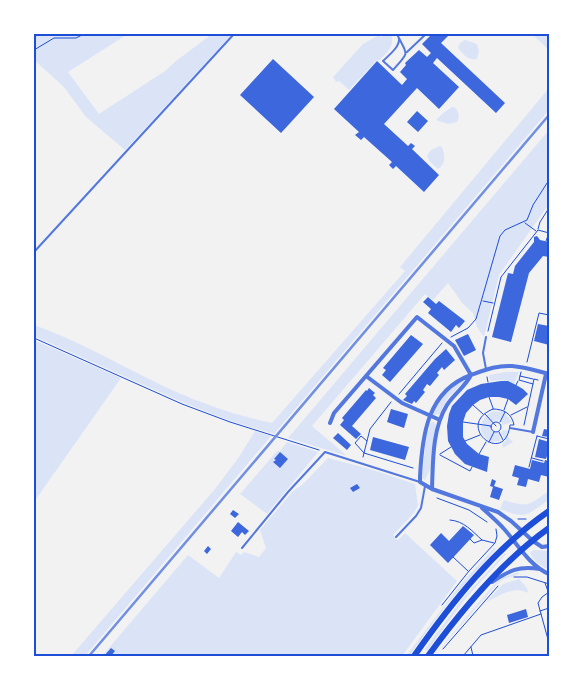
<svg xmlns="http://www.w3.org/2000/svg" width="583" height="690" font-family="'DejaVu Sans',sans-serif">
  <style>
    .green { fill: #dbe4f7 }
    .building { fill: #3d67dc }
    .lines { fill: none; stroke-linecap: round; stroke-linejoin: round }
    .path { stroke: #1d4ed8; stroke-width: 1 }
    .service { stroke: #5277de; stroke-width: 2 }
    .minor { stroke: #5277de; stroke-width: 4 }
    .primary { stroke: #1d4ed8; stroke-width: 6 }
    .rail { stroke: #7290e2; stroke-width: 2.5 }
    .neatline { fill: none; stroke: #1d4ed8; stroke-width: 2 }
  </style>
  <rect width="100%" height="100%" fill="#f2f2f2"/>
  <path class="green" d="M34,34H128L68,72L99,114L165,71L176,61L212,34H232L125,150L86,117L64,87L34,60Z
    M388,34H391C395,46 388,51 380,60H377L349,90L339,81L336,82L333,77L363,44L379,35L380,37Z
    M532,34H549V50L533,35Z
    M465,40L477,44L479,51L477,59C469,61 463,54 458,48L460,43Z
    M549,88V110L274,434L231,421L182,402L34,336V325C77,340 118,364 159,384C195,401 233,415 272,423L405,271L400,267Z
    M452,107H454C459,111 460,117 457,122L448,124L436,120L443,113Z
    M549,130V204L499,275L484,337L477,327L473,313L463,304L448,283L433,300L425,294L312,426L347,456L288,438Z
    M440,146L442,147C445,155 446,164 438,169L430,162L427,156L431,150Z
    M34,340L121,378L34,502Z
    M505,372H519L514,384L502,380L490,381L489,375Z
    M465,380L448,398L440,414L434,415L433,413C440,401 450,384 465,380Z
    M494,411L504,412L512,422L503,425L500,420L493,421C488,427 491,433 499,433L501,441L492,442L487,440L481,431C481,421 484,415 494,411Z
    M431,422H434L436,426L430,470L425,480L422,478L426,438Z
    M503,430L508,431L506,435L513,442L503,448L502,444L506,441L501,433Z
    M255,431L271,436L85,656H71L215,489L239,457Z
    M287,442L318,452L267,514L240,494L277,451H280Z
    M328,458L373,470L415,484L418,506L413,514L393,535L398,540L405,533L457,581L402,656H102L188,555L219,578L236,552L241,555L244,552L259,557L266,548L260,530L293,491L302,485Z
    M549,491V500C526,515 527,520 500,509L504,500C530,508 528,505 549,491Z
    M494,548L496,549L447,604L409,656H406L461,584Z
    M534,550L549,551V570C541,566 534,561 530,553Z
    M505,553L506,554L465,599L427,651L425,649L463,598Z
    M519,572V574L504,579L497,584L434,656L467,616L496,583L504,577Z
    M519,579L527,588L528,593C514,585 499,596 486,602L503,584Z"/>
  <path class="building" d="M432,34H450L441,43L505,103L496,113L437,58L433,63L459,87L439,109L417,88L384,124L408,146L411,143L415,146L412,149L439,175L424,192L396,166L393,169L389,165L392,162L364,137L361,140L355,135L359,132L334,109L377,61L402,85L407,79L400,72L406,65L405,63L419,50L427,57L431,53L422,44Z
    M273,59L314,97L281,133L240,95Z
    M417,111L428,121L418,132L407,122Z
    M537,236L540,240L549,242V257L543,256L529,273L511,342L492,337L508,273L513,274L515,266L534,242V237Z
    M428,297L436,304L439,301L465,321L459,328L456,325L451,332L428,313L431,309L423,302Z
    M538,324L549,326V345L534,341Z
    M468,334L476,350L464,356L455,340Z
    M411,335L423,344L390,382L382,375L386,370L383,368Z
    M446,349L455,360L444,370L442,367L437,373L439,375L430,386L427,384L423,390L425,392L416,403L414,401L412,404L403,400L407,396L405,394L435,359Z
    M501,381H508L516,385L523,389L528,394L516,405L508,399L499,397H489L480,400L473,405L466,413L463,422V437L467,444L479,454L489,457L487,472L465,464L455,454L448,441L447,426L449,414L452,406L467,390L481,384Z
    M369,388L375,393L373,395L376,398L352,426L361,434L356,439L340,425L344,420L342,418L366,390L367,391Z
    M391,409L408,414L404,428L387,422Z
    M544,429L549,430V437L542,436Z
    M338,433L351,445L347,450L333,438Z
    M373,437L409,447L405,460L370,450Z
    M539,439L549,442V450L546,459L535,457Z
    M280,452L288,459L280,468L273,462L276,460L274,459Z
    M532,460L544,463L545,460L549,461V477L541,475L539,482L528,479L526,487L517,485L519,478L512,476L515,465L530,469Z
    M492,479L496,481L494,486L503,489L499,500L490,497L493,487L490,486Z
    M357,484L360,488L353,492L350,488Z
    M233,510L239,514L235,518L230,514Z
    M238,522L249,531L245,535L242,532L238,537L231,531Z
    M463,526L474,535L448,563L430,545L441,533L449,541Z
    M208,546L211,549L207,554L204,551Z
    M526,609L528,617L509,623L507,615Z
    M111,648L115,651L111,656H104Z"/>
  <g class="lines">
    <path class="path" d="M34,50L54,38H76L84,34
      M525,223L536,231
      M538,229L540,222L549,208
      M546,241L549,233
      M483,301L493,303
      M548,326L549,322
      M488,331L501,277L538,230L549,233
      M451,337L468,328L476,319L500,236L505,230L527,220L533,205L549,180
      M34,338L182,404L230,422L319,450
      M527,362L539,313L549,315
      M521,372L519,380L533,384
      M520,376L533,379
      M487,377L488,382
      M516,385L518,381
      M399,394L442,343
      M489,397L493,408
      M473,405L483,414
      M493,409C504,409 512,414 514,425H510C505,468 453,425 493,409Z
      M504,410L508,399
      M485,414L496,426
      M511,415L527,407
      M463,422L491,426
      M500,422L505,412
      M491 427a5 5 0 1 1 10 0a5 5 0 1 1-10 0Z
      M524,425L534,379L538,380
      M499,432L503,440
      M537,436L549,439
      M367,441L361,436L355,443L364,453L413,468
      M465,441L480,435
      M489,442L494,432
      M440,454L451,447
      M479,454L486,442
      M440,455L470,471L472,467
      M363,457L370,429L391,402
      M532,458L543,461
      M529,467L537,436
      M437,498L469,510L487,522
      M518,519H526
      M450,520C464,521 472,531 482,540
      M470,539L474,543L482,540L494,543
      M453,557L468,571
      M514,577H527L549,584
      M545,583L549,594
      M549,592L542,597L538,603L549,643
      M442,605L469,571L495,543L497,536L496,529
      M540,611L549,608
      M471,647L473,656
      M443,649L498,586
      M463,656L481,635L541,614"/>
    <path class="service" d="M397,34C407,56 411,50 393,70L383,61C389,55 400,47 399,38
      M407,52L426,34
      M34,252L234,34
      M486,369L483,353L486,337
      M510,428L533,432
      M396,537L416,516L421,508L425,486
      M242,548L288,492L325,452L420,482"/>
    <path class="minor" d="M549,374C537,371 525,367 512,366C497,365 485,370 471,375C427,391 422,436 420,477V482L432,489L498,512L511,521L533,541L542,547L549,546
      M366,376L402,403L440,420
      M330,423L334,413L417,317L454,346L471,375
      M533,432L546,374
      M432,489C433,462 432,429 447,405C454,394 465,387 471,375
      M482,508C490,515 498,522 505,530C518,545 530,566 549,574
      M492,582C510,570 518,566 540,569"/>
    <path class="primary" d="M414,656C452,602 494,549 549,511
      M428,656C460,612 504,560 549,528"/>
    <path class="rail" d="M89,656L549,115"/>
  </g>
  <rect width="583" height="690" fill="none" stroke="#ffffff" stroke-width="70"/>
  <rect x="35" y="35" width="513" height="620" class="neatline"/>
</svg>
